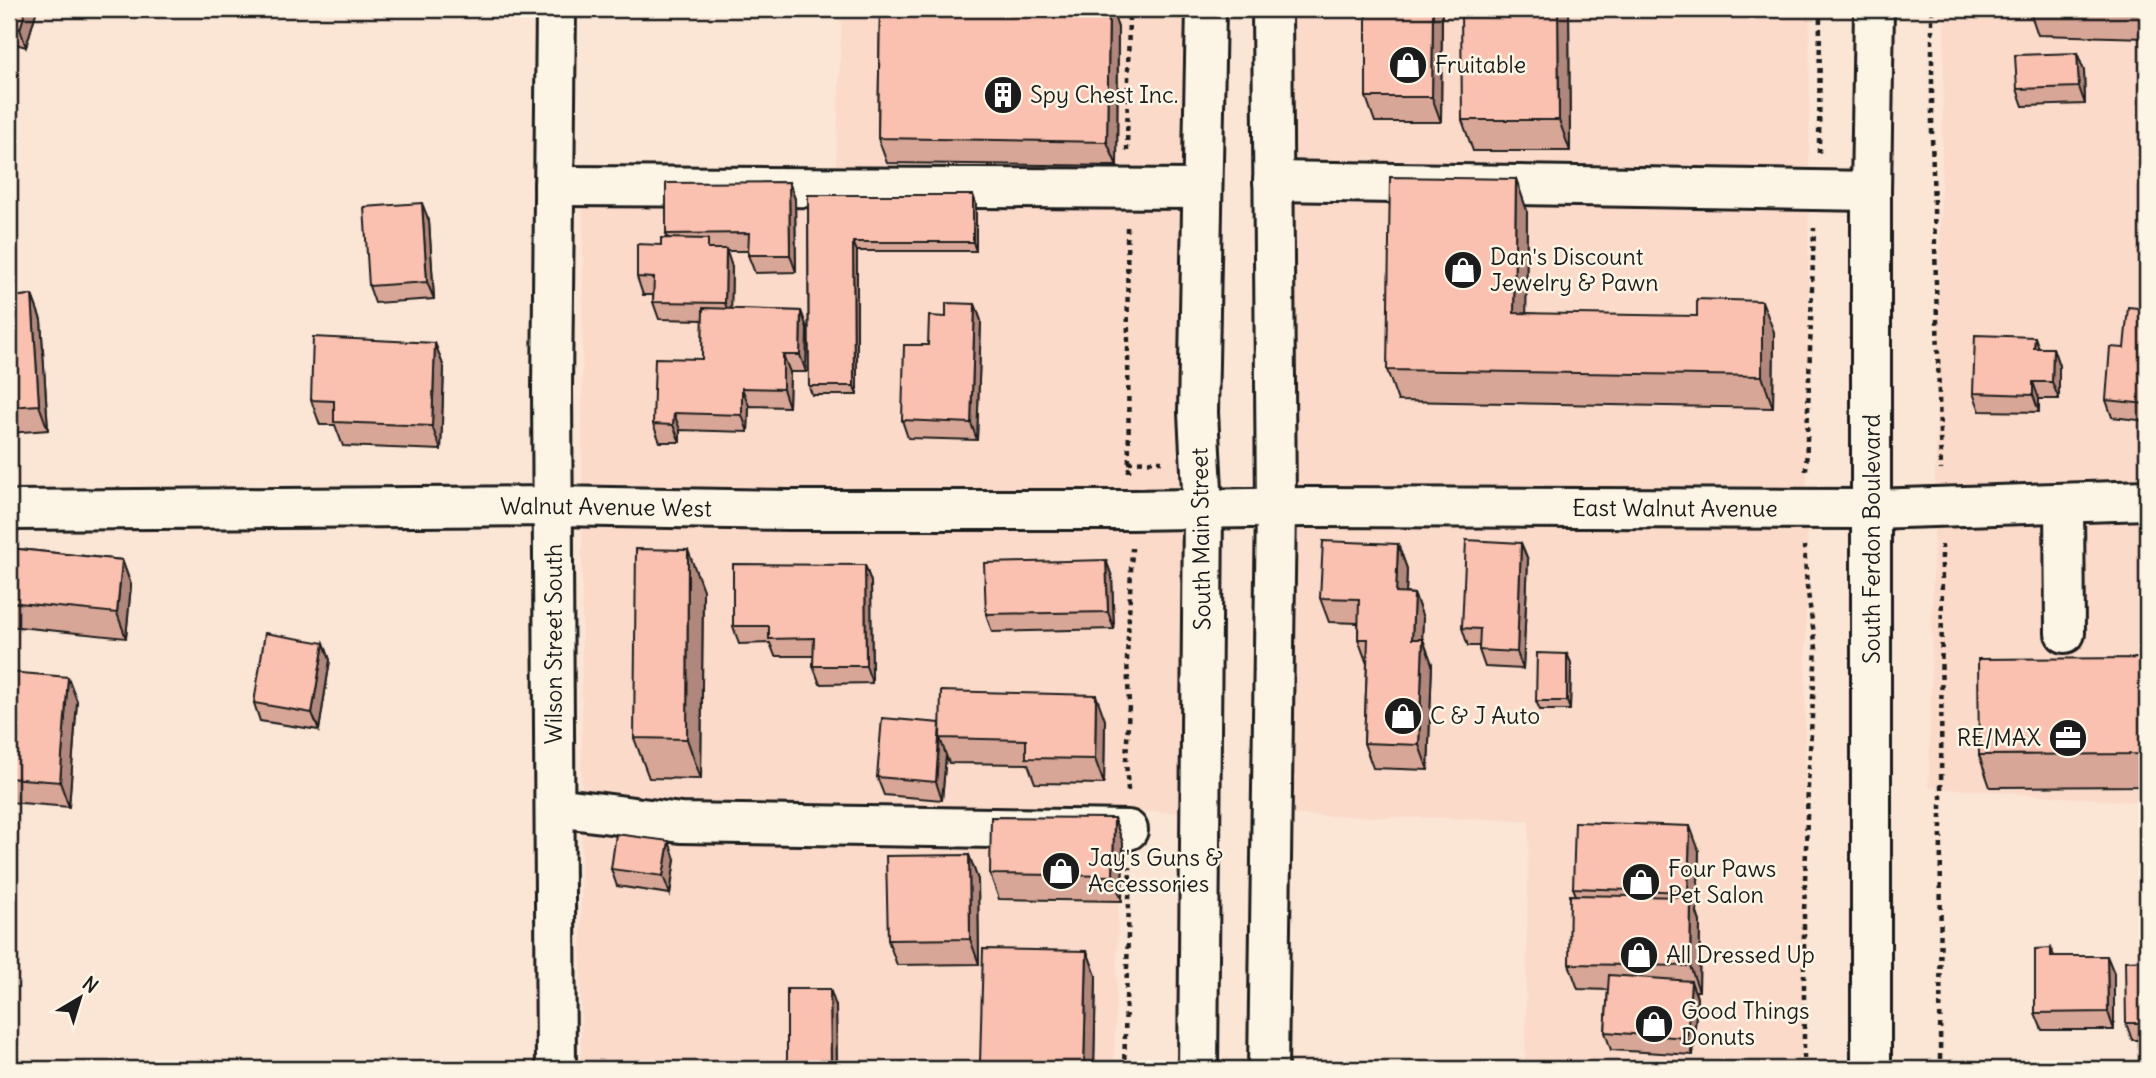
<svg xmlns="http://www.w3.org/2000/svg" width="2156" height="1078" font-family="Delius,sans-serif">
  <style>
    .built { fill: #fbdaca }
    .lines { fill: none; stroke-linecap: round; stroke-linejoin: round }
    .minor-casing { stroke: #1c1c1c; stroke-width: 44 }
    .major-casing { stroke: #1c1c1c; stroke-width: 44 }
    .path { stroke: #1c1c1c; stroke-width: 4.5; stroke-dasharray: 5 5; stroke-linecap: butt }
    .minor { stroke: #fcf5e5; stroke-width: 38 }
    .major { stroke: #fcf5e5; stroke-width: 38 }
    .wall { fill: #d7a697; stroke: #1c1c1c; stroke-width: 2 }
    .shaded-wall { fill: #af877b; stroke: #1c1c1c; stroke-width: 2 }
    .building { fill: #fac1b0; stroke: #1c1c1c; stroke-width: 2 }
    .labels { text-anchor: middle; stroke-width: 5; stroke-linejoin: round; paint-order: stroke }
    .poi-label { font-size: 23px; fill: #1c1c1c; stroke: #fcf5e5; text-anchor: start }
    .street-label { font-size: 23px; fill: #1c1c1c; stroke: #fcf5e5 }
  </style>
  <rect width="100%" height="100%" fill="#fbe5d5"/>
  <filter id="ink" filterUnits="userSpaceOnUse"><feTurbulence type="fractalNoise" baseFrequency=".0143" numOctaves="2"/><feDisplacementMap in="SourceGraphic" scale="14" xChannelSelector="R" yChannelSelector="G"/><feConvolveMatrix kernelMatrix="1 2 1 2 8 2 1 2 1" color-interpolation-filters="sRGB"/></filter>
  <g filter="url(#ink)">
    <path class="built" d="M842,9H1185L1178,416L1181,488L793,489L582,485L583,163L836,169Z
      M1292,9H1810L1807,488L1297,486Z
      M1945,9H2147V479L1935,486Z
      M2147,522V803L1929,787L1934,528Z
      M582,528L787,531L1182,532L1180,812L1121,811L1114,1069H581Z
      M1296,528L1807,530L1802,1069H1525L1529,820L1293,815Z"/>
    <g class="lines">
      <g class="minor-casing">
        <g id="minor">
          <path d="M1273,181L1871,191"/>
          <path d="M554,186L1202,189"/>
          <path d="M2064,503L2065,633"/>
          <path id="s1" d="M9,510L553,506L789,510H1132L1306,507L1872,509L2147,500"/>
          <path d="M555,807L681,823L1128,830"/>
          <path d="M556,1069L552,389L556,9"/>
          <path d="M1198,1069L1203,509L1198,413L1206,9"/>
          <path d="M1268,1069L1276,507L1272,9"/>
        </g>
      </g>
      <g class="major-casing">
        <path id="major" d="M1871,1069V191L1874,9"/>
      </g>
      <path class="path" d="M1932,9V134L1941,470
        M1127,151L1129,9
        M1819,153L1820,9
        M1127,227L1129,473
        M1128,462L1162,461
        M1806,471L1814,228
        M1128,791L1126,760L1129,705L1127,659L1132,548
        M1124,1069L1130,867
        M1804,1069V913L1808,785L1816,648L1807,586L1804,546
        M1940,1069L1942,545"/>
      <use href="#minor" class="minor"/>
      <use href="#major" class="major"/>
    </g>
    <path class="wall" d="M9,9H37L26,47L9,42Z
      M880,9H1112L1118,28L1117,166L887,163L878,138Z
      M1442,9L1441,122H1375L1366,97Z
      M1569,9L1570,151H1473L1462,120Z
      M2029,9H2147V38L2038,35Z
      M2077,53L2084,71L2085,104L2023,106L2017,89Z
      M1516,179L1527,211L1526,313L1774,332L1773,408L1398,401L1387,370Z
      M789,182L795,199L796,272L755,273L748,255V251H726L732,267L731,309L801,311L807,328L806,372H790L789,407L749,406L748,432L680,430V442H660L653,424L702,359L703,320L659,319L653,302V295H643L637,277L661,245L668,238L666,234Z
      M808,195H973L976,204V251H857V395H812L809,386Z
      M429,221L434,299L375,303L369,286Z
      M32,295L41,320L48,430L9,433V297Z
      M975,304L981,321L977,440L908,438L902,420L928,345L946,317Z
      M2147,309V421L2112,417L2106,400L2124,348Z
      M435,343L444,368L441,450L343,446L335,425H320L311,400Z
      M2039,348H2053L2059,366V399H2039V412L1980,411L1973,393Z
      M1521,543L1528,560L1523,669L1485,667L1479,650V646H1468L1462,628Z
      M1398,544L1407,569L1406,593L1414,594L1423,618L1422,639L1432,664L1428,770L1373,768L1364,743L1367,664L1358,639V623L1329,622L1320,598Z
      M9,548L122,560L131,585L126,638L9,626Z
      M1106,560L1112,577L1114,629L992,632L986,614Z
      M865,565L871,582L872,683L820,684L813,666L814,656H775L770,643L739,644L733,626Z
      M703,590L701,779L649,778L634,738Z
      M324,643L330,660L319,730L260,721L254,703Z
      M1567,654L1571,663L1570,710H1540L1536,701Z
      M2147,658V786L1990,787L1979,755Z
      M9,672L77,701L69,807L9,802Z
      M1105,720L1104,784L1035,783L1028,764L949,763L946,755L942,800L884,795L877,777L940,723Z
      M1114,818L1123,843L1122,901L999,899L990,874Z
      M1699,851L1697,913L1700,922L1699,991H1695L1697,998L1693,1055L1611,1050L1605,1032L1608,990L1578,989L1569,964L1576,895L1573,888Z
      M969,855L978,880L979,964L897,965L888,940Z
      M675,859L670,894L617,886L611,869Z
      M2051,948L2054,956L2114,973V1030H2042L2035,1013Z
      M1087,951L1096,976L1094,1069H982L980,1063Z
      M2147,960V1040H2132L2126,1023Z
      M836,1006L837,1069H788L787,1068Z"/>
    <path class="shaded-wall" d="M26,9H37L26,47L20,29Z
      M1109,9H1112L1118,28L1117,166L1107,142Z
      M1433,9H1442L1441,122L1432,97Z
      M1558,9H1569L1570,151L1559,120Z
      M2140,9H2143L2147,20V33L2140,13Z
      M2077,53L2084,71L2085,104L2079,87Z
      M1516,179L1527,211L1526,344L1514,313Z
      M789,182L795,199L796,272L790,255Z
      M973,195L976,204V251L973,242Z
      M422,203L429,221L434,299L427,282Z
      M853,242L857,251V395L854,386Z
      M726,249L732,267L731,321L725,303Z
      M32,295L41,320L48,430L39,405Z
      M1762,301L1774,332L1773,408L1762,376Z
      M975,304L981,321L977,440L971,423Z
      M801,311L807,328L806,372L800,355Z
      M2035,337L2041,354L2034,348Z
      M435,343L444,368L441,450L432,426Z
      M2053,348L2059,366V399L2052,382Z
      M783,355L790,372L789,407L783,389Z
      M2033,382L2039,399V412L2033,395Z
      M742,388L749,406L748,432L742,415Z
      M674,413L680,430V442L673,425Z
      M1521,543L1528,560L1523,669L1517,652Z
      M1398,544L1407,569L1405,618L1396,593Z
      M688,550L703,590L701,779L687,739Z
      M122,560L131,585L126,638L117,613Z
      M1106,560L1112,577L1114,629L1108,612Z
      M865,565L871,582L872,683L866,666Z
      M1414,594L1423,618L1421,664L1412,639Z
      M1423,639L1432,664L1428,770L1419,745Z
      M324,643L330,660L319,730L312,713Z
      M1567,654L1571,663L1570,710L1567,701Z
      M68,677L77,701L69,807L60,782Z
      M1096,695L1105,720L1104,784L1095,759Z
      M940,738L946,755L942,800L936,782Z
      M1114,818L1123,843L1122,901L1113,876Z
      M1690,826L1699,851L1697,913L1700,922L1699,991L1690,966L1691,901L1688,892Z
      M669,841L675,859L670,894L663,876Z
      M969,855L978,880L979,964L970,939Z
      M1087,951L1096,976L1094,1069H1086L1084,1066Z
      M2107,956L2114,973V1030L2108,1012Z
      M1691,981L1697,998L1693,1055L1687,1038Z
      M830,989L836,1006L837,1069H831V1068Z"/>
    <path class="building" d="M9,9H26L20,29L9,26Z
      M880,9H1109L1107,142L878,138Z
      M1366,9H1433L1432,97H1366Z
      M1461,9H1558L1559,120H1462Z
      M2029,9H2140V13L2029,10Z
      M2077,53L2079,87L2017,89L2015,55Z
      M1390,177L1516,179L1514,313L1697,316V299L1762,301V376L1387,370Z
      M789,182L790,255H748L749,233L666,234V183Z
      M808,195H973V242H853L854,386H809Z
      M422,203L427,282L369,286L364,207Z
      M661,238L708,239V249H726L725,303L653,302L654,278L637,277V244L661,245Z
      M32,295L39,405L9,407V297Z
      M946,303L975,304L971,423L902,420L904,345H928L929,316L946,317Z
      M2128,307L2147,309V404L2106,400L2110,347L2124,348Z
      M703,308L801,311L800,355H783V389L742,388V415L674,413L673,425L653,424L655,358L702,359Z
      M1975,335L2035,337L2034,348H2053L2052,382H2033V395L1973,393Z
      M313,337L435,343L432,426L334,422V401L311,400Z
      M1466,540L1521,543L1517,652L1479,650L1480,629L1462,628Z
      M1323,541L1398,544L1396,593L1414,594L1412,639H1423L1419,745L1364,743L1368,639H1358L1359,599L1320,598Z
      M9,548L122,560L117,613L9,602Z
      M636,549L688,550L687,739L634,738Z
      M1106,560L1108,612L986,614L984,563Z
      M733,564L865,565L866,666H813L814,638L769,639V626H733Z
      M265,633L324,643L312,713L254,703Z
      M1537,653L1567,654V701H1536Z
      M2147,658V754L1979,755L1978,659Z
      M9,672L68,677L60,782L9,778Z
      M941,691L1096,695L1095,759L1026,758V740L940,738Z
      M882,718L940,723L936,782L877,777Z
      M991,817L1114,818L1113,876L990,874Z
      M1575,822L1690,826L1688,892L1573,888Z
      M616,834L669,841L663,876L611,869Z
      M969,855L970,939L888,940L886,856Z
      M1570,895L1691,897L1690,966L1569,964Z
      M2051,948V956H2107L2108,1012L2035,1013V949Z
      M983,949L1087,951L1084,1066L980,1063Z
      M2147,960V1023H2126L2125,961Z
      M1609,975L1691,981L1687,1038L1605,1032Z
      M787,989H830L831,1068H787Z"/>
  </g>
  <defs>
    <g id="shop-disc" transform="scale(2.0125)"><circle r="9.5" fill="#1c1c1c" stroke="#fcf5e5"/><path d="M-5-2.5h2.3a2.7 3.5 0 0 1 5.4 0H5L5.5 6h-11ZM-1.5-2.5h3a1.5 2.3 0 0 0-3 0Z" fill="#fff"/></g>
    <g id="building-disc" transform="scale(2.0125)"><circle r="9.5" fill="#1c1c1c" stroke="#fcf5e5"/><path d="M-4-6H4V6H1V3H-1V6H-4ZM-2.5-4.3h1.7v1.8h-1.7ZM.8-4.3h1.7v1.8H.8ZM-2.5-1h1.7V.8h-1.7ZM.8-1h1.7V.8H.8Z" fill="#fff"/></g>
    <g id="office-disc" transform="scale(2.0125)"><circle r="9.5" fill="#1c1c1c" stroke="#fcf5e5"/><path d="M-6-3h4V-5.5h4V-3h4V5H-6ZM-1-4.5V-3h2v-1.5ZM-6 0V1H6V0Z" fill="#fff"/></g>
  </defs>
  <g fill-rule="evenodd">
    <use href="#shop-disc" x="1408" y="65"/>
    <use href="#building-disc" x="1003" y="95"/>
    <use href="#shop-disc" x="1463" y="270"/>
    <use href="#shop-disc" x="1403" y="716"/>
    <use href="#office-disc" x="2068" y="738"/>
    <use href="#shop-disc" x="1061" y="871"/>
    <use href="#shop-disc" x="1641" y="882"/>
    <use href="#shop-disc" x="1639" y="955"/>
    <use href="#shop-disc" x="1654" y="1024"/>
  </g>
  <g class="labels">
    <g class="poi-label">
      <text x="1435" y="73">Fruitable</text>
      <text x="1030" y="103">Spy Chest Inc.</text>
      <text x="1490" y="265">Dan's Discount<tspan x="1490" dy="26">Jewelry &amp; Pawn</tspan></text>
      <text x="1430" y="724">C &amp; J Auto</text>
      <text x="2041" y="746" text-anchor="end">RE/MAX</text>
      <text x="1088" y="866">Jay's Guns &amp;<tspan x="1088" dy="26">Accessories</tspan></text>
      <text x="1668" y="877">Four Paws<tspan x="1668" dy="26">Pet Salon</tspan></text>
      <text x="1666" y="963">All Dressed Up</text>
      <text x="1681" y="1019">Good Things<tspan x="1681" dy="26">Donuts</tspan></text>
    </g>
    <g class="street-label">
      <text dy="8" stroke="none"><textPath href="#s1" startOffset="597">Walnut Avenue West</textPath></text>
      <text dy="8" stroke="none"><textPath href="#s1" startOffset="1666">East Walnut Avenue</textPath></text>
      <text transform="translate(1201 539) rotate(-91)" y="8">South Main Street</text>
      <text transform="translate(1872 539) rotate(-90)" y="8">South Ferdon Boulevard</text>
      <text transform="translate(554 644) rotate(-90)" y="8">Wilson Street South</text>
    </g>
  </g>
  <rect width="2156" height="1078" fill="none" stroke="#fcf5e5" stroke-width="35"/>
  <rect x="18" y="18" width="2121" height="1043" fill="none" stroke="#1c1c1c" stroke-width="2.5" filter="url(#ink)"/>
  <g transform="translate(80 998) rotate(38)" stroke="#fcf5e5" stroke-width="5" paint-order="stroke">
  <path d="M0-5L12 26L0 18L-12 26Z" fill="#1c1c1c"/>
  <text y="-10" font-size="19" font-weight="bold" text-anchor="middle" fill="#1c1c1c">N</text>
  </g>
</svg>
